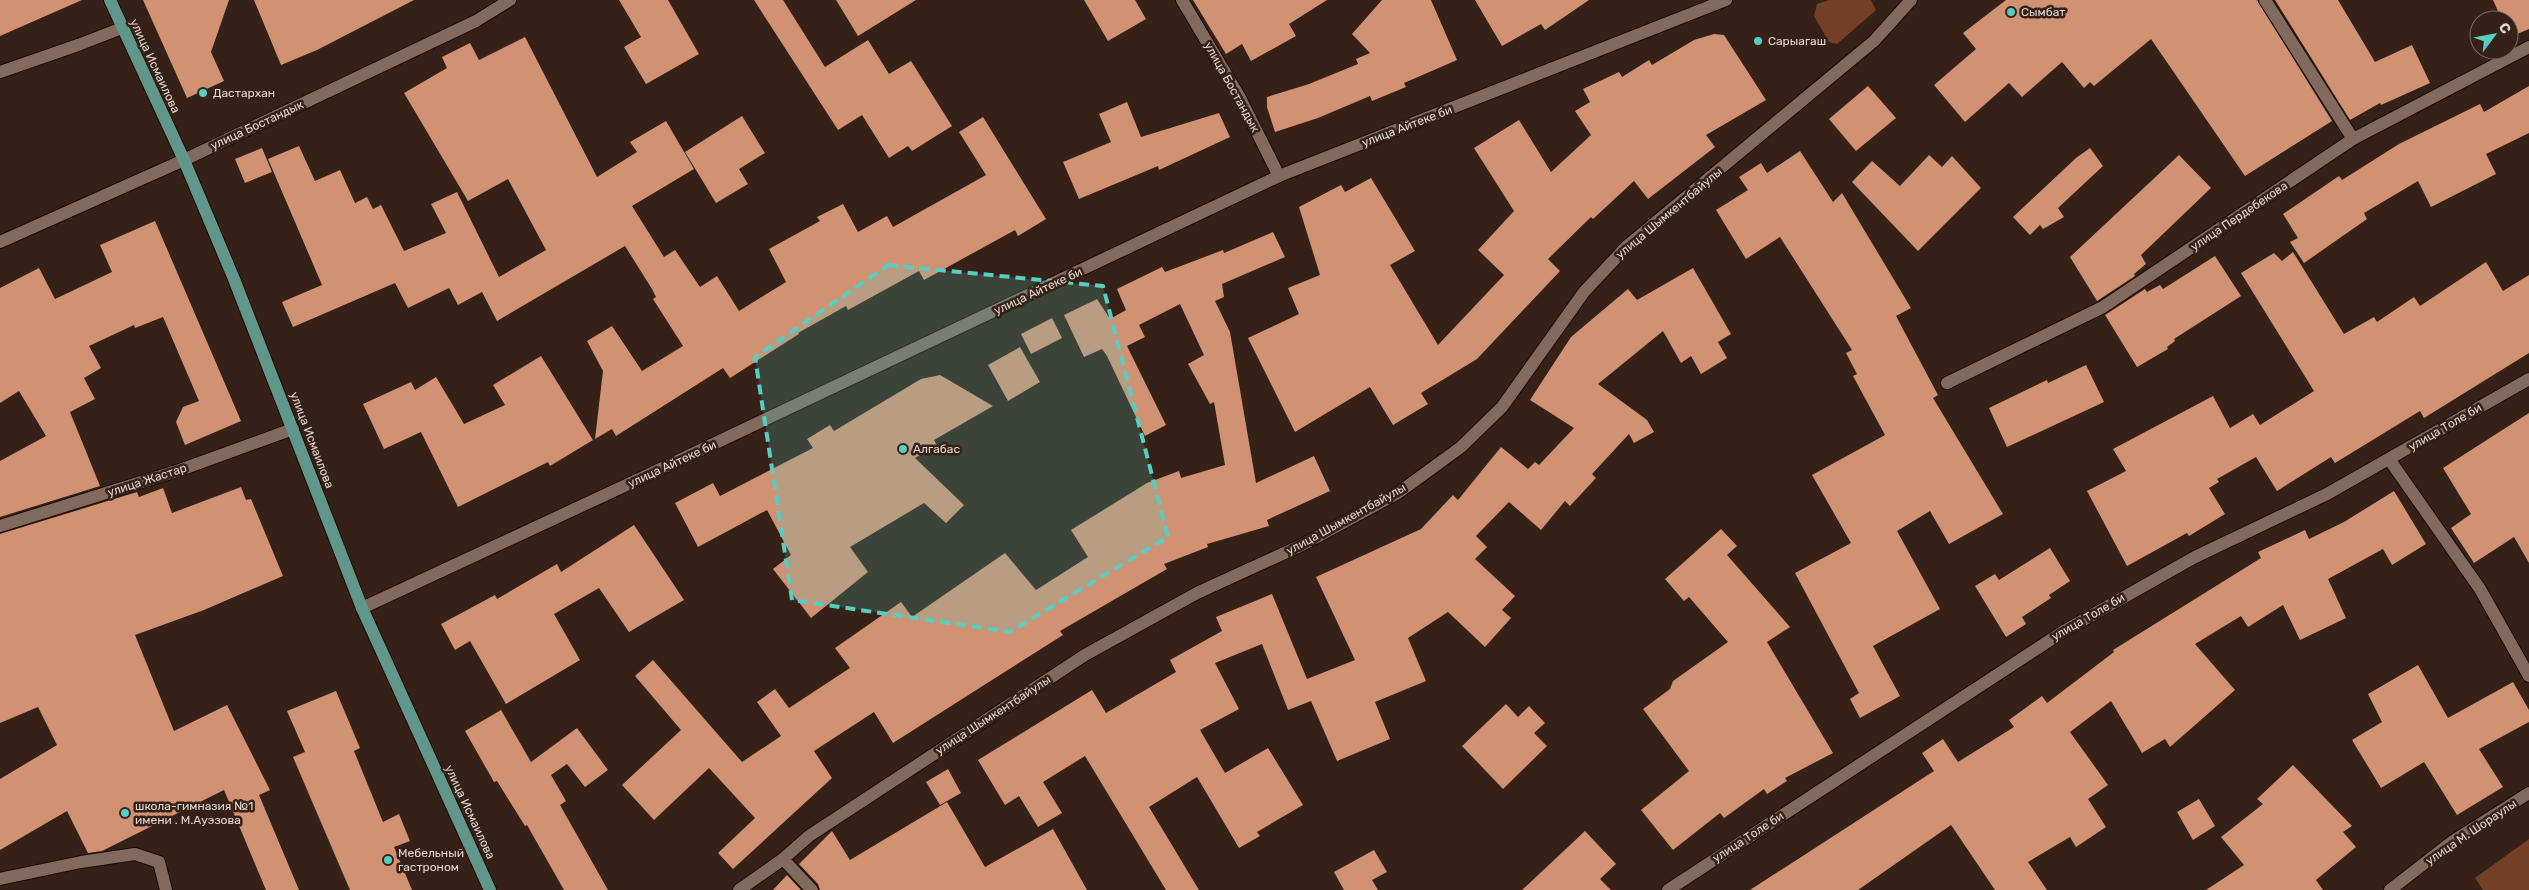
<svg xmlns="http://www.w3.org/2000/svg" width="2529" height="890" font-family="Rubik,sans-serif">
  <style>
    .green { fill: #734027 }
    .building { fill: #d19173 }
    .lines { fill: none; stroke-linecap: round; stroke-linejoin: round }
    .lane-casing { stroke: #1c0a03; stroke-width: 14 }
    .street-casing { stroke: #1c0a03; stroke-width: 14 }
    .primary-casing { stroke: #1c0a03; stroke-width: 14 }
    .lane { stroke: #836a5f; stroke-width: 12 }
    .street { stroke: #836a5f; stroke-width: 12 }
    .primary { stroke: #61968a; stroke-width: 12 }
    .marked { fill: #58cec0; fill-opacity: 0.2; stroke: #58cec0; stroke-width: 4; stroke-dasharray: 10 6; stroke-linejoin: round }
    .poi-dot { fill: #58cec0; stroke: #352117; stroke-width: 2 }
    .labels { text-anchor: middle; stroke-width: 5; stroke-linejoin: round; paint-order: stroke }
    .poi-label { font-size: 12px; fill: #e4d6d0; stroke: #352117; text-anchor: start }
    .street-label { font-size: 12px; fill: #e4d6d0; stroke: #352117 }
  </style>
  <rect width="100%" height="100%" fill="#352117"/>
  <path class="green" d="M1829,0H1871L1876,10L1837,44L1829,42L1814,16L1817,4Z
    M2529,839V890H2483L2475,878Z"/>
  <path class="building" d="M0,0H82L0,36Z
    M143,0H229L211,52L224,81L187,98Z
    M254,0H414L317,50L281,65Z
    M619,0H668L699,54L646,84L624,47L641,37Z
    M754,0H783L825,67L868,40L889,74L911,61L952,126L912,151L908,146L889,158L862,115L838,130Z
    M836,0H916L858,36Z
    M1084,0H1135L1146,19L1108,41Z
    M1193,0H1327L1289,24L1296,36L1251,61L1242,44L1226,54Z
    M1382,0H1431L1457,60L1404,83L1406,87L1372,101L1370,96L1318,118L1275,132L1267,107V97L1309,84L1358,64L1356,59L1370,53L1352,34Z
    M1475,0H1589L1545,30L1541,24L1502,46Z
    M2006,0H2257L2332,121L2245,176L2151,39L2094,86L2090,82L2084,88L2062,62L2022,97L2009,83L1965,122L1934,85L1976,49L1963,33Z
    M2275,0H2338L2375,62L2412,45L2430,83L2381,105L2380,103L2350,120Z
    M2493,0H2529V29L2510,37L2509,20H2502Z
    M1714,34L1724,35L1766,100L1706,135L1715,147L1648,199L1634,181L1593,219L1591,217L1548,259L1560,271L1477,359L1421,393L1428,404L1393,425L1370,387L1295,432L1248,338L1299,314L1288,288L1320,275L1299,207L1341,185L1345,192L1371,178L1415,251L1390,265L1438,345L1504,275L1478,250L1514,211L1474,148L1519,120L1551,172L1591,135L1575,111L1590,102L1583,89L1619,72L1622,77L1649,60L1652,65L1694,40Z
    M525,37L597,177L637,152L630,142L666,121L694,169L632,206L664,257L675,250L700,287L717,276L739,311L786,282L769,249L820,221L817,217L843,204L858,232L887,216L893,227L986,175L959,132L983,117L1046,219L1018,236L1015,230L924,280L919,271L848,310L846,306L798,333L799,334L730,378L723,368L616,436L612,429L595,439L603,371L587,341L612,326L642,371L683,346L653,299L656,297L652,289L625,246L497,321L482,292L458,305L449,288L408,308L395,283L293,327L282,302L322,285L268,159L299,146L315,181L340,170L355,203L367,197L373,209L381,205L404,251L446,233L431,204L457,192L499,277L546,250L508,179L468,201L404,93L447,68L442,57L470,43L479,60Z
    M1868,86L1896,118L1856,151L1829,119Z
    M2529,86V133L2486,154L2496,174L2431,207L2418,181L2364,213L2367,219L2304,263L2290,242L2298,238L2283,214L2339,176L2342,180L2399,144L2480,104L2484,112Z
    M1127,102L1141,137L1219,113L1230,137L1159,170L1158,166L1079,199L1063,162L1111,142L1099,114Z
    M742,116L765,153L739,169L748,184L716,203L685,152Z
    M262,148L272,172L245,183L235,159Z
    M2090,148L2103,166L2058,208L2064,217L2043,229L2040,225L2030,235L2013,217L2076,158Z
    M1800,151L1833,202L1842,193L1911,308L1896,316L1938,395L1933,398L2003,514L1949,544L1930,511L1897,531L1940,609L1873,646L1900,696L1860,718L1850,699L1859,693L1795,573L1851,543L1812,475L1885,435L1853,376L1857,374L1846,353L1852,350L1780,237L1746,259L1716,210L1748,190L1739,177L1761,163L1767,173Z
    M1929,155L1942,167L1952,156L1981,188L1918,251L1852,182L1872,161L1900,186Z
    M2179,155L2211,188L2141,255L2146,264L2134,274L2135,276L2097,301L2070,257Z
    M155,221L241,421L185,445L176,422L183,407L199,401L163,317L135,328L134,325L89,346L101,368L84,378L95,399L70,412L100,486L0,517V461L46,436L19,391L0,403V288L39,268L55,299L112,272L100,245Z
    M1273,232L1285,257L1222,284L1224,297L1215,301L1230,332L1256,483L1314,456L1330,491L1267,520L1269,526L1207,544L1208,547L1164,564L1167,569L1060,631L1063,635L893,743L874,712L814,751L832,778L733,869L718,853L755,818L709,768L654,820L622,785L681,730L635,676L653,660L742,762L781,736L757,702L775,689L789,708L850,668L835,648L901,602L912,617L1005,553L1036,590L1088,557L1071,530L1147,483L1179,471L1181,478L1225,465L1214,402L1210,404L1188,364L1204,355L1180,304L1139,325L1145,337L1127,346L1166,425L1145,436L1107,356L1102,349L1084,357L1064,315L1097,299L1110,319L1126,310L1117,289L1162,267L1165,272L1223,250L1224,253Z
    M2293,252L2344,334L2374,317L2377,322L2414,297L2420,306L2486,262L2503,291L2529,275V353L2424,418L2420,411L2335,463L2331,457L2277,491L2256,457L2217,479L2219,482L2209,488L2225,514L2189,536L2187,533L2127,566L2087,491L2126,471L2113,449L2213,396L2230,428L2253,414L2260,425L2314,391L2241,273L2274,253L2282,261Z
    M2215,256L2241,296L2174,339L2175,341L2167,347L2168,349L2137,367L2105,315L2145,289L2147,292L2160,285L2163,289Z
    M1693,268L1731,334L1718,342L1727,358L1701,374L1691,356L1681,363L1663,331L1598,384L1647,420L1654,432L1634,443L1629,434L1592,474L1596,478L1570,506L1565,501L1541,530L1509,502L1476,536L1487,547L1475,559L1515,596L1502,610L1511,618L1485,647L1448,612L1408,638L1426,681L1375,702L1390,739L1337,761L1311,701L1288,710L1262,644L1215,663L1239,709L1200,730L1225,773L1268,748L1303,805L1257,832L1260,836L1239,848L1197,777L1149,807L1199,890H1166L1085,756L1043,782L1062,813L1038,827L1019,796L1005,805L978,760L1092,690L1106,713L1176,672L1170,660L1222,631L1216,617L1272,594L1307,679L1355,660L1316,577L1421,529L1453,495L1458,500L1501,447L1528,469L1535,462L1539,465L1574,428L1530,400L1571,337L1628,289L1637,300Z
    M1052,318L1062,338L1031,354L1021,334Z
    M1020,347L1040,382L1008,401L988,365Z
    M541,356L593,440L550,466L548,462L458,507L421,432L384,449L363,404L411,382L415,390L436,377L464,424L505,405L493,385Z
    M2086,365L2104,402L2007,447L1989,408L2047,380L2048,383Z
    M940,375L993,406L934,440L937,445L915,458L964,505L946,523L924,503L850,547L868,572L811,618L773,569L791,555L767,510L698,547L675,503L713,483L720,496L813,448L807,439L830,425L834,431L921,379Z
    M2529,413V563L2514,537L2474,563L2451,528L2471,514L2443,468Z
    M241,487L246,500L251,499L283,576L204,610L135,635L174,731L227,705L270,790L259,795L299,890H266L224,790L102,851L88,853L67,811L0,850V779L57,745L38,707L0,723V534L137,492L139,497L163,488L172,513Z
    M2394,491L2426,544L2392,565L2383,549L2328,579L2346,618L2300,640L2283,605L2248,627L2241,616L2195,644L2235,690L2170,747L2165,739L2142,753L2111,701L2070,732L2108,785L2088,799L2106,827L2076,847L2070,837L2028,862L2047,890H1995L1951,825L1858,890H1750L1934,771L1922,753L1943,739L1958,762L2014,727L2009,720L2042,696L2047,703L2114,652L2113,650L2261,558L2258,552L2305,530L2309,539L2344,522Z
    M634,525L684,600L629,632L599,588L554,614L580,660L506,704L470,641L455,650L441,624L495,595L497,599L557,564L561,572Z
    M1721,529L1737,546L1727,555L1790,627L1767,642L1833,753L1785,778L1787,781L1767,794L1764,789L1724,818L1720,813L1673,850L1641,810L1689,771L1643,709L1670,689L1673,681L1728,642L1689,597L1684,601L1665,579Z
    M2050,548L2070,581L2049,595L2051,598L2022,617L2026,624L2006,637L1975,586L1995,574L1999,580Z
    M2418,665L2448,718L2513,682L2529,710V722L2479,749L2503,787L2457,815L2424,762L2381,788L2352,740L2382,722L2368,694Z
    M336,691L360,748L354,751L383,822L399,814L410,841L394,847L412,890H350L293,757L305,752L287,711Z
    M1506,704L1518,717L1529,706L1545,723L1534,733L1547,746L1503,789L1462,746Z
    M501,710L531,762L577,728L608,770L585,787L567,764L551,775L566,801L560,805L608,890H564L527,825L525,826L497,781L494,782L465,731Z
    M2293,765L2352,826L2343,832L2356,847L2316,880L2323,890H2206L2244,865L2221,837L2263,804L2257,799Z
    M948,769L961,793L940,805L926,782Z
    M2199,799L2215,826L2193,840L2177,812Z
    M947,802L985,867L1053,829L1087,890H820L818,884L799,864L832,831L850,860Z
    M1585,831L1616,864L1600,879L1611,890H1522Z
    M1374,850L1387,872L1372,880L1378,890H1344L1334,872Z
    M787,875L801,890H773Z"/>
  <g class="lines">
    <g class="lane-casing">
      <path id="lane" d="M0,72L78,45
        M0,879L81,862L135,854L159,862L166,890"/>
    </g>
    <g class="street-casing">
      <path id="street" d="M1182,0L1239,96L1279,176
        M2265,0L2353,139
        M78,45L122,28
        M0,242L184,160L476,21L510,0
        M1947,383L2103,307L2353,139L2529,47
        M2389,459L2480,589L2529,676
        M0,526L180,470L293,429
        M362,608L650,474L1279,176L1726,0
        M783,859L812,890
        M739,890L783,859L809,836L1085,655L1197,593L1302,545L1398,493L1461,447L1502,407L1584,292L1627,246L1874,41L1911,0
        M1668,890L2064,631L2195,557L2327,494L2529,379
        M2390,890L2453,841L2529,793"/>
    </g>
    <g class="primary-casing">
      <path id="primary" d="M110,0L184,160L234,279L362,608L490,890"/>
    </g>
    <use href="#lane" class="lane"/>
    <use href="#street" class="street"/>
    <use href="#primary" class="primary"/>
  </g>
  <path class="marked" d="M888,265L1103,286L1168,537L1010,632L792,600L755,357Z"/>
  <g class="poi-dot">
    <circle cx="2011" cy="12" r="5"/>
    <circle cx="1758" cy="41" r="5"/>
    <circle cx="203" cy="93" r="5"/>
    <circle cx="903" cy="449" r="5"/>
    <circle cx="125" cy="813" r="5"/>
    <circle cx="388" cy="860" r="5"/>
  </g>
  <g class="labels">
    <g class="poi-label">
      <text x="2021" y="16">Сымбат</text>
      <text x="1768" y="45">Сарыагаш</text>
      <text x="213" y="97">Дастархан</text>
      <text x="913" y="453">Алгабас</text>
      <text x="135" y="810">школа-гимназия №1<tspan x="135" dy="14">имени . М.Ауэзова</tspan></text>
      <text x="398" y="857">Мебельный<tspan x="398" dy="14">гастроном</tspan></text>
    </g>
    <g class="street-label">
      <text transform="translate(155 66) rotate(65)" y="4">улица Исмаилова</text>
      <text transform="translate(1232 87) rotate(61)" y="4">улица Бостандык</text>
      <text transform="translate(257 125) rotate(-25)" y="4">улица Бостандык</text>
      <text transform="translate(1407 126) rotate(-21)" y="4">улица Айтеке би</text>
      <text transform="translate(1669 213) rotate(-40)" y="4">улица Шымкентбайулы</text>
      <text transform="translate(2239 216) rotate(-34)" y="4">улица Пердебекова</text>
      <text transform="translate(1038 291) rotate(-25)" y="4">улица Айтеке би</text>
      <text transform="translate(2445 427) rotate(-30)" y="4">улица Толе би</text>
      <text transform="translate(312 440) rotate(69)" y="4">улица Исмаилова</text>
      <text transform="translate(672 464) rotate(-25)" y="4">улица Айтеке би</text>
      <text transform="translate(147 480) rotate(-18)" y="4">улица Жастар</text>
      <text transform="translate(1346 519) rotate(-29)" y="4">улица Шымкентбайулы</text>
      <text transform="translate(2088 617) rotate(-30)" y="4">улица Толе би</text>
      <text transform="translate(993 715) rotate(-33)" y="4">улица Шымкентбайулы</text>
      <text transform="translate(470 812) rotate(65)" y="4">улица Исмаилова</text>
      <text transform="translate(2471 832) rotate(-34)" y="4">улица М. Шораулы</text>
      <text transform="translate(1748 837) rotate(-33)" y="4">улица Толе би</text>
    </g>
  </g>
  <g transform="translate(2494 35) rotate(58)"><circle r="24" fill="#352117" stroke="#7b6961"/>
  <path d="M0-4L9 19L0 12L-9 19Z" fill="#58cec0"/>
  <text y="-8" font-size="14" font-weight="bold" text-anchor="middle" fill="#e4d6d0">С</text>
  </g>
</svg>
